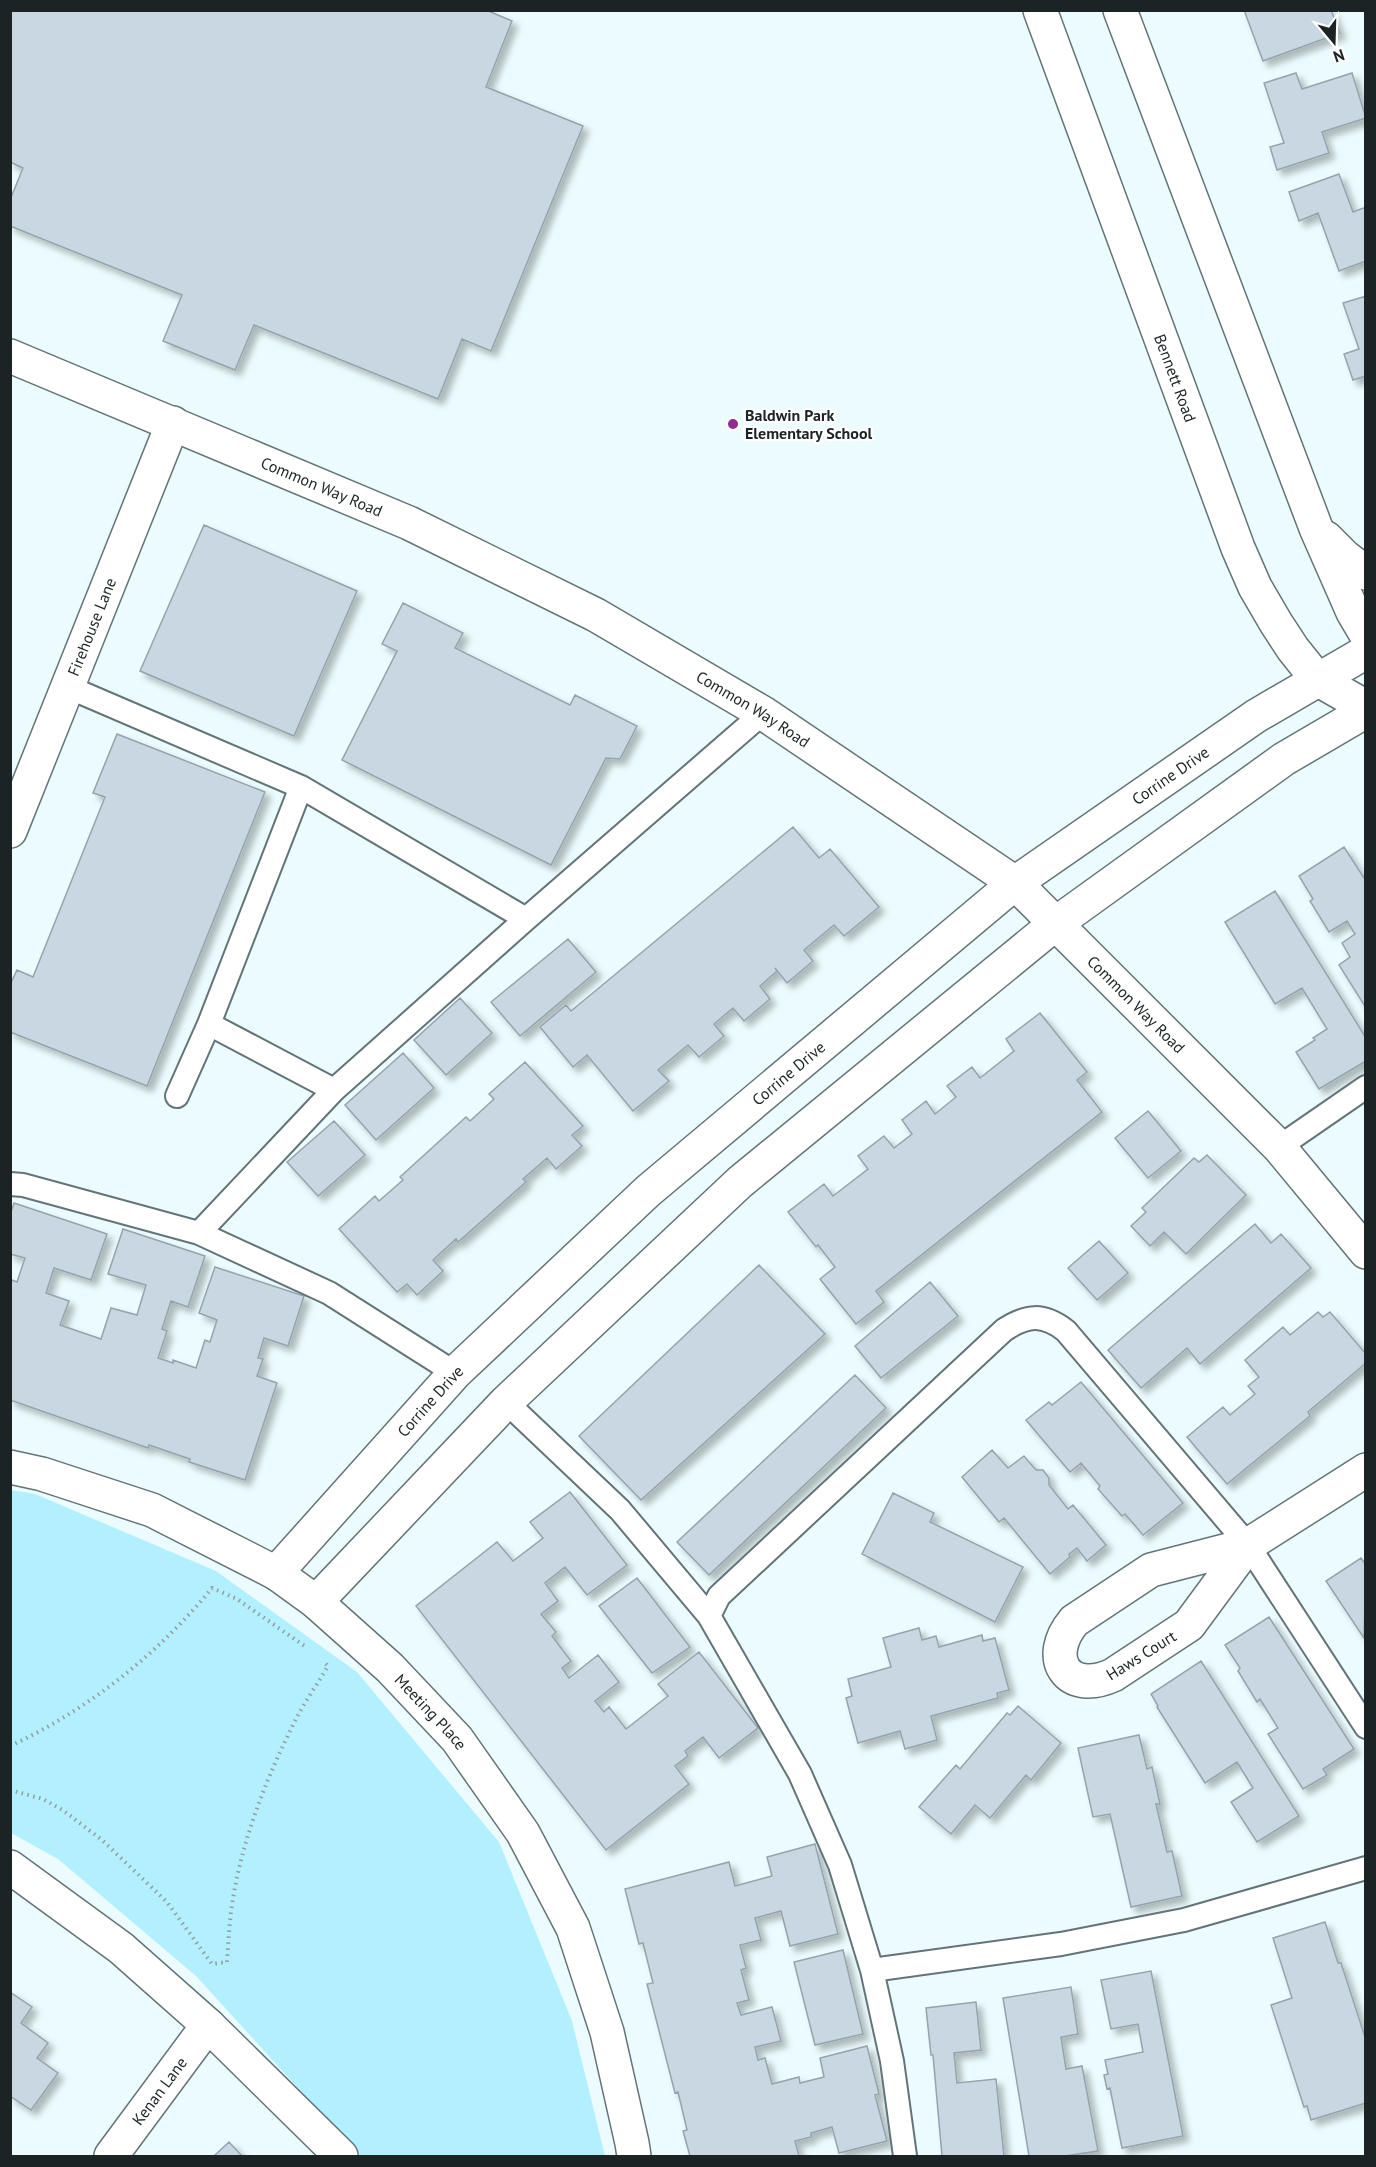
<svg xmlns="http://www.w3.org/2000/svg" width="1376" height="2167" font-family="'PT Sans',sans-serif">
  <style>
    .green { fill: #b2f0ff }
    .building { fill: #c8d7e1; stroke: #95a3ac; stroke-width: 1.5; filter: url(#shadow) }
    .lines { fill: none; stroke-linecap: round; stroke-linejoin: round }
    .service-casing { stroke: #637478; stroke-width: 26 }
    .minor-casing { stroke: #637478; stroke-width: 36 }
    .tertiary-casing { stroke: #637478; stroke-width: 36 }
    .path { stroke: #929da0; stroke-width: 4; stroke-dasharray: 1.5 4.5; stroke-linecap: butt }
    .service { stroke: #fff; stroke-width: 22 }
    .minor { stroke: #fff; stroke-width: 33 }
    .tertiary { stroke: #fff; stroke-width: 33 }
    .poi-dot { fill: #902c92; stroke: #fff; stroke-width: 2 }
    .labels { text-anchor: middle; stroke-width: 4.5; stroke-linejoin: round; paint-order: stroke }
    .street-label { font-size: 16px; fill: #1c2325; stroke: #fff }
    .poi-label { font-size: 16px; font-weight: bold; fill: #1c2325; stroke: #fff; text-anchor: start }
  </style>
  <defs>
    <filter id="shadow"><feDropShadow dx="5.5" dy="5.5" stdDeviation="3" flood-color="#0004"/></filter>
  </defs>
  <rect width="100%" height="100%" fill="#ecfbfe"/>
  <path class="green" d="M11,1490L35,1494L216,1571L357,1672L499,1842L572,2021L605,2156H360L196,1976L58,1859L11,1833Z"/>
  <path class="building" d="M10,10H486L512,21L486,87L583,126L491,351L462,339L438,399L254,325L235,370L163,341L182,295L10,226V200L23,168L10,162Z
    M1244,10H1331L1340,33L1263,61Z
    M1296,73L1302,89L1352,73L1366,118L1322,132L1329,153L1277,170L1270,147L1284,143L1264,83Z
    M1339,174L1353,212L1366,207V261L1339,271L1318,213L1299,221L1289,192Z
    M1366,296V376L1353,380L1344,354L1359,349L1343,303Z
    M204,525L357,591L294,736L140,671Z
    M403,603L463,633L455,648L570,705L575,695L637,726L620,759L606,758L551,865L342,760L397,651L382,644Z
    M117,734L265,792L147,1086L10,1032V985L17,970L33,977L105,797L93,793Z
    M793,827L819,858L830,849L879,907L844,936L834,925L804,950L813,961L787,983L775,968L777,971L760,986L770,999L744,1021L733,1008L714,1024L724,1036L699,1057L688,1045L658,1070L669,1081L633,1111L587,1055L573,1067L540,1027L566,1005L571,1011Z
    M1344,847L1366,881V1008L1339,965L1350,957L1342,943L1355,934L1347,921L1329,932L1310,901L1313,899L1299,876Z
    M1275,891L1366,1038V1061L1319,1089L1296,1052L1315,1040L1313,1038L1327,1029L1302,988L1275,1004L1225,922Z
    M568,939L596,972L520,1036L491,1002Z
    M460,998L492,1033L446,1075L414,1040Z
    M1040,1013L1087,1072L1077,1080L1102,1112L876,1291L884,1302L856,1324L820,1279L835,1267L818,1245L816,1247L788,1212L824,1184L833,1196L868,1169L858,1156L884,1136L894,1148L912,1134L902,1120L926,1101L935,1114L956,1097L947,1086L972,1067L980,1078L1014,1051L1006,1039Z
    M403,1053L434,1088L376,1140L345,1105Z
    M525,1062L583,1126L572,1135L582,1146L556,1169L547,1158L523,1179L526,1182L458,1242L456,1239L433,1260L443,1271L417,1295L407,1284L397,1292L339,1229L375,1196L379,1201L403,1180L400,1177L466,1117L470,1121L494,1099L489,1094Z
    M1148,1111L1181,1151L1148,1178L1115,1138Z
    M334,1121L365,1155L318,1196L287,1162Z
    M1207,1155L1246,1195L1186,1254L1164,1232L1150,1246L1131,1226L1146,1212L1142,1208L1194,1158L1199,1162Z
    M14,1203L107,1234L91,1280L54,1268L46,1293L69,1301L60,1325L101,1339L111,1308L137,1315L146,1285L108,1274L123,1229L205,1256L188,1307L171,1301L162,1329L167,1331L158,1358L173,1363V1360L196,1368L205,1340L210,1342L217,1320L199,1313L215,1267L304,1296L288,1346L264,1338L258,1358L263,1359L257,1376L277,1383L245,1480L189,1462L190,1459L149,1445L148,1448L10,1400V1286L12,1280L17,1282L25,1258L10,1254V1215Z
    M1255,1224L1271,1243L1281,1234L1311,1268L1200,1364L1187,1348L1141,1388L1108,1350Z
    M1099,1241L1128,1273L1097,1300L1068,1268Z
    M759,1265L825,1334L641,1500L579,1436Z
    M930,1282L958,1316L881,1378L855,1346Z
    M1318,1312L1323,1317L1330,1312L1366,1354V1363L1308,1412L1310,1416L1227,1484L1187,1437L1223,1407L1230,1415L1255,1394L1248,1386L1259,1377L1245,1360L1283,1327L1290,1335Z
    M855,1375L886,1408L709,1575L677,1542Z
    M1081,1382L1183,1503L1143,1535L1125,1514L1122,1516L1098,1489L1100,1486L1081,1463L1070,1472L1026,1420L1049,1402L1052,1405Z
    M992,1450L1008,1468L1024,1456L1036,1470H1043L1049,1478V1485L1068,1509L1073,1505L1106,1545L1087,1561L1077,1548L1069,1554L1070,1557L1050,1574L1004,1518L999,1522L962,1477Z
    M570,1492L627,1565L587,1595L565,1567L545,1583L558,1601L541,1614L556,1632L552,1636L571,1661L562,1668L569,1678L598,1655L619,1682L595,1701L604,1712L609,1707L626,1729L668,1696L658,1684L699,1652L758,1728L719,1758L703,1737L685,1751L688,1756L675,1766L689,1784L606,1850L416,1606L497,1542L513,1561L543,1538L530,1522Z
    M893,1493L934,1513L930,1522L1023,1567L995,1622L862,1554Z
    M1361,1558L1366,1565L1364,1638L1326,1581Z
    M637,1578L690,1647L652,1673L599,1606Z
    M1269,1617L1354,1749L1323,1769L1327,1775L1303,1789L1268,1734L1278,1728L1260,1699L1257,1702L1238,1671L1240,1668L1225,1645Z
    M919,1628L922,1640L936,1636L939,1647L982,1635L983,1641L995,1638L1009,1690L997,1693L998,1698L931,1716L937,1740L905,1749L900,1731L858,1743L846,1698L852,1696L848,1679L891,1667L883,1638Z
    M1201,1661L1299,1816L1257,1842L1231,1802L1253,1788L1237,1762L1205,1783L1157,1707L1158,1706L1151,1694Z
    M1018,1706L1061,1743L1031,1780L1026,1775L990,1818L975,1805L951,1834L919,1807L956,1765L960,1769L1007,1713L1010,1715Z
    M1139,1735L1147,1769L1152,1767L1160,1804H1156L1167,1852L1172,1851L1182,1896L1131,1907L1110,1814L1093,1817L1078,1748Z
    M815,1844L838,1934L790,1946L781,1911L755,1918L761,1940L740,1945L746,1968L741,1970L749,2000L737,2003L741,2015L772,2007L781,2041L755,2047L758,2060L765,2058L772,2084L799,2077L800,2083L824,2077L820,2058L867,2046L879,2094L875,2095L887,2141L839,2153L832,2127L811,2133V2137L795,2141L799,2156H690L683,2131L687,2130L678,2092L675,2093L647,1984L653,1983L643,1943L639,1944L625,1889L729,1862L735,1886L772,1876L767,1857Z
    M1325,1922L1338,1963H1341L1366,2040V2103L1311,2120L1307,2106L1304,2107L1271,2005L1292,1998L1273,1938Z
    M843,1950L863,2034L815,2045L794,1962Z
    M1151,1971L1183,2136L1122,2148L1110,2088L1107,2089L1104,2075L1108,2074L1105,2060L1143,2052L1138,2024L1111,2029L1101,1980Z
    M1071,1987L1078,2034L1061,2037L1066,2069L1082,2066L1098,2151L1065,2156H1029L1003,1998Z
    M10,1992L32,2007L21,2023L48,2043L37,2058L58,2073L31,2110L10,2096Z
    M976,2002L981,2050L954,2053L957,2083L996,2079L1004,2156H942L933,2055H931L926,2008Z
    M229,2142L242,2156H214Z"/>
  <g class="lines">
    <g class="service-casing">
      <path id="service" d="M68,687L301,787L526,919
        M209,1024L334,1090
        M177,1096L209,1024L301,787
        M1279,1147L1366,1087
        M10,1184L23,1185L199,1233L329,1293L455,1373
        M199,1233L334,1090L526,919L763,713
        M506,1402L620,1510L709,1616L800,1774L840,1865L872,1970L892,2061L905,2156
        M709,1616L719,1596L1004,1330C1027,1315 1043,1313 1066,1331L1248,1545L1366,1727
        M872,1970L1061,1944L1184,1920L1366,1868"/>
    </g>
    <g class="minor-casing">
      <g id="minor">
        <path id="s1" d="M10,831L173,423"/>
        <path id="s2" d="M10,1467L42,1474L152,1510L276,1573L316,1602L390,1668L457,1739L523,1833L573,1928L607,2032L632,2143L634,2156"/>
        <path d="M1248,1545L1189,1625L1113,1675C1067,1696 1043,1658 1074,1621L1151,1570L1248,1545L1366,1470"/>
        <path id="s3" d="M276,1573L455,1373L648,1191L1015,883"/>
        <path d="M316,1602L506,1402L740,1182L1055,924"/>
        <path d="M10,1867L121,1948L208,2025L341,2156"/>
        <path id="s4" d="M111,2156L208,2025"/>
      </g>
    </g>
    <g class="tertiary-casing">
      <g id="tertiary">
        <path id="s5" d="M1040,10L1238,548L1255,587L1276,623L1293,649L1317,679L1366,707"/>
        <path d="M1120,10L1316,528L1353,612L1366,634"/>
        <path id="s6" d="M10,356L409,523L596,615L763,713L1015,883L1279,1147L1366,1252"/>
        <path d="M1326,538L1344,556L1366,573"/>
        <path id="s7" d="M1015,883L1256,716L1366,652"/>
        <path d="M1055,924L1284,759L1366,711"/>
      </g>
    </g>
    <path class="path" d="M10,1746C88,1710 158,1654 212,1588L237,1599L306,1647
      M10,1790L43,1799L64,1811L102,1840L167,1902L212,1964L227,1962C228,1946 229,1929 231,1912C240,1844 266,1778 297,1717C306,1700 318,1683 328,1666L325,1663"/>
    <use href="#service" class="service"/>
    <use href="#minor" class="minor"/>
    <use href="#tertiary" class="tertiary"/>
  </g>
  <circle class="poi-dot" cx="733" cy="424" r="6"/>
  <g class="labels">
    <g class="street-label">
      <text dy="6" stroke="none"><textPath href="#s5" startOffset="392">Bennett Road</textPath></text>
      <text dy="6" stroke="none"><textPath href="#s6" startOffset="338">Common Way Road</textPath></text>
      <text dy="6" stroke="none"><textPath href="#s1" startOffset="220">Firehouse Lane</textPath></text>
      <text dy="6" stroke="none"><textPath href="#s6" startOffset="824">Common Way Road</textPath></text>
      <text dy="6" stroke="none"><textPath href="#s7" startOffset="189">Corrine Drive</textPath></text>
      <text dy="6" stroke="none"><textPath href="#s6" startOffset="1310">Common Way Road</textPath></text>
      <text dy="6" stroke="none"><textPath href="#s3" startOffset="717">Corrine Drive</textPath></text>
      <text dy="6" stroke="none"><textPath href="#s3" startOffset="231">Corrine Drive</textPath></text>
      <text transform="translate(1141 1655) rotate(-32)" y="6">Haws Court</text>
      <text dy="6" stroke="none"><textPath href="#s2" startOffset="496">Meeting Place</textPath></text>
      <text dy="6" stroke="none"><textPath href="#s4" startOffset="81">Kenan Lane</textPath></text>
    </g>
    <g class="poi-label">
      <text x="745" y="421">Baldwin Park<tspan x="745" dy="18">Elementary School</tspan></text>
    </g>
  </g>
  <rect width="1376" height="2167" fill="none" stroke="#1c2325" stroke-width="24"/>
  <g transform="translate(1334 42) rotate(161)" stroke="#ffffff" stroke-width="4.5" paint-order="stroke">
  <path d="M0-4.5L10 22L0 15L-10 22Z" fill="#1c2325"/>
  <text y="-9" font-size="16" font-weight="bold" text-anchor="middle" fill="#1c2325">N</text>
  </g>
</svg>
